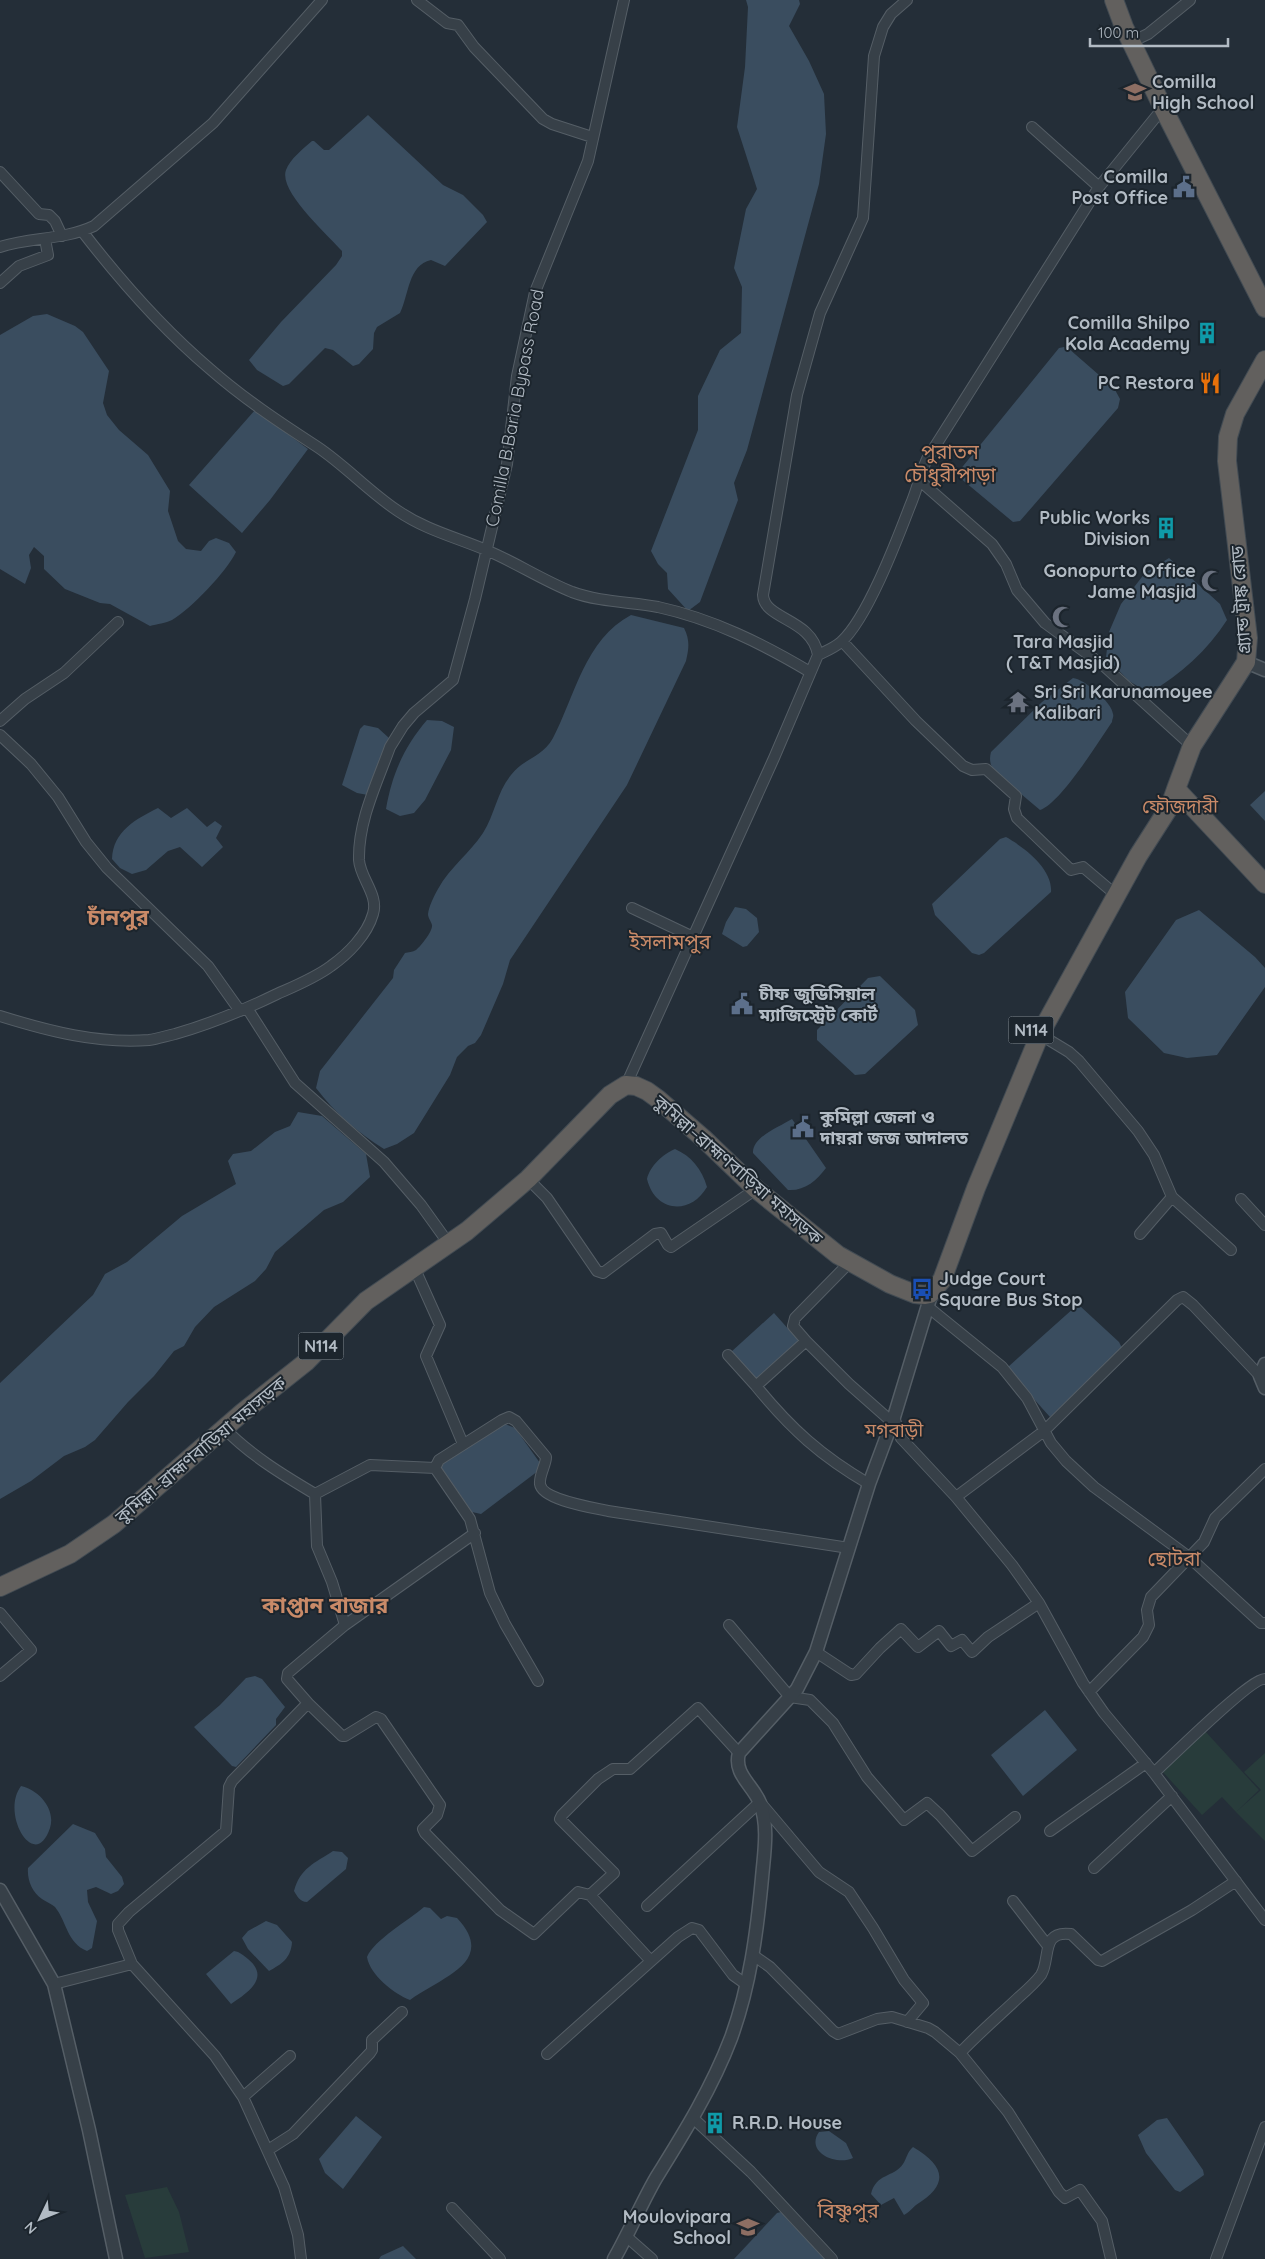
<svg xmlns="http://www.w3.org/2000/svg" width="1265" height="2259" font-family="Quicksand,'Noto Sans Bengali',sans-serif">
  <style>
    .green { fill: #283c3b }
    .water { fill: #3a4d5f }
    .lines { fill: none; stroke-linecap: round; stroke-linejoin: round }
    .minor-casing { stroke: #555e66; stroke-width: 12 }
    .tertiary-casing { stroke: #555e66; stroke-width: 15 }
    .trunk-casing { stroke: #424b53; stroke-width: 20 }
    .minor { stroke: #374048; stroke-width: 10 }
    .tertiary { stroke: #374048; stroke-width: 12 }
    .trunk { stroke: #62605e; stroke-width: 18 }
    .labels { text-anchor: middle; stroke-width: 4; stroke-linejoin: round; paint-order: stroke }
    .shield { fill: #1c252d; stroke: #858e97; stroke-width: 1 }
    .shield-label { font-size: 16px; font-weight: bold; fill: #b2bbc4 }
    .poi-label { font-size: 18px; font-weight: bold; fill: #b2bbc4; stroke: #1c252d; text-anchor: start }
    .street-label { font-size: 18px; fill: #b2bbc4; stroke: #1c252d }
    .neighbourhood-label { font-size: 19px; fill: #c98a68; stroke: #1c252d }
    .quarter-label { font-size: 20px; fill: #c98a68; stroke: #1c252d }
    .district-label { font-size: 22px; font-weight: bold; fill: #c98a68; stroke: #1c252d }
  </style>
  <rect width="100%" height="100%" fill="#242e38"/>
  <path class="green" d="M1205,1731L1259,1790L1236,1812L1222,1797L1202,1815L1162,1771Z
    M1265,1753V1841L1236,1812L1261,1790L1244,1772Z
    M167,2187L179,2212L189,2252L145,2258L125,2195Z"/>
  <path class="water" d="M746,0H799L800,4L789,26L809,61L824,94L826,134L819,184L747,450L734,483L738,500L700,602L688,611L668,589L667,573L658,564L651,551L698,430V396L720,350L741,333L742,287L734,268L746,209L757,189L737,127L745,67L748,7Z
    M368,115L443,185L463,195L483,215L487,222L445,266L431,260C408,265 409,295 400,313L377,327L374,333L373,349L359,364L353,366L333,350L325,348L289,384L283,386L257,370L249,360L281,322L336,265L342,256V251C329,236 278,191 286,170C290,159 303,149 312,141H314L324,150H329Z
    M47,314L75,326L83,332L109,371L103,403L107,415L119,430L148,455L170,491L168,511L178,541L186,549L201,551L209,541L216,538L229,543L236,552C226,572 192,608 172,620C166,623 157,624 150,626L110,604L100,603L65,589L44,569V556L34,547L29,555L31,568L25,584L0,569V335L33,316Z
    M1064,347L1068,348L1114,388L1120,399L1118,408L1020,521L1013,522L959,477V471L1059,348Z
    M255,410L308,449L270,500L242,533L189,485Z
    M1169,558L1220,604L1227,620C1207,651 1181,674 1149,693L1129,681L1106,657L1109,632L1121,604L1145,573Z
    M631,615L684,628C690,640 689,648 686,661L627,785L510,960L503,984L481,1035L475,1043L468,1046L457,1057L450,1075L414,1133L397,1144L384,1149C358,1133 334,1112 316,1088L320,1071L393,978L394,970L405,953C408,952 413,952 416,950C421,946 433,931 432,925C431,921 428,918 428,914C429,906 434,896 438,889C450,867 470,853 483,833C495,814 497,792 511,775C524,758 542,758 553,738C575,696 585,639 631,615Z
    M1073,678C1084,679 1112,702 1113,714C1114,717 1112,719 1112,722C1099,741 1060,804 1040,810L995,772C990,765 989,760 991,752L1042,702Z
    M427,720L442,721L454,727L451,750L425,800L414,813L400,816L386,809C392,774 404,747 427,720Z
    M364,725L378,728L389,738L368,795L357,793L342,785L360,729Z
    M1265,791V821L1250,805Z
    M158,808L171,818L187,808L207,827L215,821L222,826L216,838L223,847L202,867L180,847L168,851L146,870L132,874L120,868L112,859C113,831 136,819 158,808Z
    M1006,837C1024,847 1053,869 1051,892L984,953L979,955L972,953L935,915L932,904L1000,839Z
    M735,907L746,909L757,918L759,932L747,946L743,947L722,934L726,922Z
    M1199,910L1255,957L1265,968V987L1217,1055L1187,1058L1164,1053L1128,1018L1125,992L1176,920Z
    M880,976L915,1010L918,1025L865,1074L855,1075L817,1040V1030L868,978Z
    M298,1112L322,1116L366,1154L370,1177L343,1202L324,1210L275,1252L266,1269L255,1281L214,1307L195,1327L184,1346L174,1351L154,1376L128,1402L95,1440L85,1447L64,1456L31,1481L0,1499V1383L93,1295L105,1274L127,1262L182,1216L236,1184L228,1161L233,1154L251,1151L275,1132L290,1126Z
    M792,1119L826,1168C816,1181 805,1191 788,1190L753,1153C752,1137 779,1127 792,1119Z
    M675,1149C691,1156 702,1169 707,1187C690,1216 655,1212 647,1179C650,1166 663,1154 675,1149Z
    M1080,1306L1119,1342L1122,1348L1050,1417L1008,1370V1367L1075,1307Z
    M774,1313L799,1341L757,1380L731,1352Z
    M505,1424L515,1428L540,1463L538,1471L481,1514L472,1512L441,1467L442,1463Z
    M255,1676L262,1679L285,1707L276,1719V1725L236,1767L232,1766L194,1727L220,1705L246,1678Z
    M1045,1710L1077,1750L1023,1796L991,1755Z
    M21,1786C39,1790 56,1809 50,1828C35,1873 0,1814 21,1786Z
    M73,1824L95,1833L105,1849L106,1857L122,1877L124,1884L118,1891L111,1894L96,1887L87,1890L88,1902L97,1921L92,1948L87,1951C67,1943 67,1922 55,1907C52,1904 46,1902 42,1899C32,1892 27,1880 28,1868Z
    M333,1851L342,1852L348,1858L346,1869L307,1902C300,1902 297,1896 294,1891C300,1868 315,1863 333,1851Z
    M424,1907L430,1908L441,1919L447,1916L457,1918C498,1962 441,1977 410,2000C394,1994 370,1975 367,1957C374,1940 409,1920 424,1907Z
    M266,1921L277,1925L292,1942C291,1958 282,1964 269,1971L248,1949L242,1938L248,1931Z
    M234,1951C240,1952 243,1955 248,1959C271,1978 247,1993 231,2004L206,1974Z
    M356,2116L382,2137L343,2189L325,2173L319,2159Z
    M1167,2118L1203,2170L1204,2175L1180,2192L1175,2190L1146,2153L1138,2135L1157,2120Z
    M829,2131L846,2143L853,2158C836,2166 805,2152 819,2132Z
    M913,2147C945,2166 950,2184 916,2205C912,2208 910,2212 904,2215L894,2198L881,2205L871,2194C876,2173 893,2178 903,2164C907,2158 907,2152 913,2147Z
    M781,2212L829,2259H734L777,2213Z
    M403,2246L416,2259H379L381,2256Z"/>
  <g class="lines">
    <g class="minor-casing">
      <path id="minor" d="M417,0L447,23L458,25L474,47L543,119L552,124L592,137
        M1131,42L1148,34L1190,0
        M1032,127L1099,187L1163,108
        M0,172L39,214L49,215L55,221L62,236
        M82,231C119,279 164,330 210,369C243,398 279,422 316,446C345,465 369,492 398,511C426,530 455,537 486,550C515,562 542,580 572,592C599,602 631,602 658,607C713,619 763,644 810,672
        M0,247C31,237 64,240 94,226L213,123L322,0
        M0,283L19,266L48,255L45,239
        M919,480L992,544L1006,564L1017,590L1045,623L1104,666L1192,746
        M842,641L916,721L963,766L972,770L986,769L1016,796L1014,809L1017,818L1071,870L1083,867L1109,889
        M818,655C826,651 834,648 841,642C867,619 897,540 910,506C917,490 920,474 927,459L1099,187
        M0,721L25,699L64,673L118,622
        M0,735L31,764L58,797L86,842L107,868L208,966L240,1011
        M632,908L693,937
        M247,1008L295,1083L384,1162L421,1205L449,1244
        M0,1016C48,1031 98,1044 149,1040C157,1039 166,1036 175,1034C210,1024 244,1010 277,994C295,986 315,978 331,966C348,954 367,935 373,914C379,895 360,878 359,860C358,821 377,783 390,747L403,726L414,713L453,680L475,599L507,464L517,376L535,292L588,161L624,0
        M1031,1029L1069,1052L1079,1061L1138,1131L1154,1155L1172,1197L1140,1234
        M626,1085L774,758L818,655C812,618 764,620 763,595L797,395L820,313L863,218L874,56L883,27L891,14L907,0
        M528,1179L547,1198L597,1271L603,1273L655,1234L661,1233L668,1245L671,1247L756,1189
        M1172,1197L1231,1250
        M1241,1199L1265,1225
        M414,1267L440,1325L426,1356L463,1444
        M928,1307L1002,1367L1027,1398L1051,1443L1066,1461L1094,1487L1189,1557L1261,1623H1265
        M806,1341L849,1384L892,1422
        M728,1355L756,1386L806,1341L793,1326L795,1318L850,1262
        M756,1386C791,1429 821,1456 869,1484
        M894,1417L901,1438L956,1497L1012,1565L1039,1603L1083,1683L1104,1713L1154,1773L1265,1920
        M224,1428C250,1455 283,1475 315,1494L317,1546L332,1582L345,1625L288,1673L287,1679L308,1703L232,1781L229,1787L226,1831L129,1912L118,1924V1930L132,1964L215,2056L243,2097L284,2187L298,2235L301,2259
        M435,1468L439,1460L502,1420L509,1417L516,1421L546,1457C546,1465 539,1475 540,1484C542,1500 595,1508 608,1511L849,1548
        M435,1468L470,1519L490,1593L505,1624L538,1681
        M315,1494L370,1465L435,1468
        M956,1497L1044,1431L1177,1300L1183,1297L1193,1305L1260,1376
        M0,1613L31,1650L0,1676
        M345,1625L475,1533
        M729,1625L790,1697L810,1700L833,1723L867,1777L904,1820L927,1803L940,1815L972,1851L1015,1817
        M816,1652L851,1675L856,1674L880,1648L901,1629L918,1647L939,1631L951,1646L962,1640L972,1652L988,1637L1039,1603
        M1089,1692L1143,1637L1149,1625L1147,1610L1151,1597L1204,1542L1215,1518L1265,1469
        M308,1703L342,1736H345L376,1717L381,1719L440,1805L437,1815L423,1829L425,1833L500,1910L534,1934L578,1892L590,1895L614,1873L560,1819L562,1815L598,1779L613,1769H630L698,1708L739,1753
        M1154,1773C1169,1759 1252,1677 1265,1679
        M1050,1831L1146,1763
        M1094,1868L1172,1796
        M590,1895L651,1961
        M1013,1901L1048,1946
        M647,1906L760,1802L819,1872L849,1892L873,1928L904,1980L923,2003L907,2022
        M753,1955L770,1967L833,2031L838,2034L877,2019L892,2017L928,2028L935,2032L960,2053L1008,2112L1059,2192L1065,2198L1080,2190L1102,2221L1111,2259
        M54,1984L132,1964
        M960,2053C979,2033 1000,2015 1019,1997C1027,1990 1035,1983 1041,1975C1051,1959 1040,1930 1071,1934L1098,1960L1102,1961L1192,1910L1236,1881
        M547,2054L678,1937L692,1928L699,1930L733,1975L747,1985
        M243,2097L290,2056
        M693,2118L751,2172L832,2259
        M268,2150L293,2134L370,2053L372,2050V2040L402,2012
        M452,2208L500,2259
        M627,2237L652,2259
        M1216,2259L1265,2127"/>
    </g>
    <g class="tertiary-casing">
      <path id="tertiary" d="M1246,662L1265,670
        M1265,1364L1260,1376L1265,1388
        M0,1890L54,1984L89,2130L116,2259
        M614,2259C629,2233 641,2204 656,2178C684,2133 712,2088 731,2038C750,1986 757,1932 762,1878C764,1854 769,1826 760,1803C753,1785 733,1774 739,1753L797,1689L816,1652L869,1484L894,1417L932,1292"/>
    </g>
    <g class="trunk-casing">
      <path id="trunk" d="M1114,0L1124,27L1163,108L1265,308
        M1265,360L1235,414L1228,437L1227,461L1248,638L1246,662L1192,746L1176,789L1265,884
        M0,1587L70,1554L114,1524L243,1412L306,1362L366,1301L467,1231L528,1179L610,1095L626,1085L636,1086L647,1091L658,1099L703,1138L756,1189L838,1255L890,1284L915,1294L925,1295L930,1294L942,1280L976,1188L1040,1034L1138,856L1170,806L1176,789"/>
    </g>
    <use href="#minor" class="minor"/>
    <use href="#tertiary" class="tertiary"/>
    <use href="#trunk" class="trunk"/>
  </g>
  <defs>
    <g id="school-bare" transform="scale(1.725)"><path d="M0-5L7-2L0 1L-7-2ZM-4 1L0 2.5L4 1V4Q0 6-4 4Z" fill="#8d6e63" stroke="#1c252d" stroke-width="2.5" paint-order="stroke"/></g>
    <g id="civic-bare" transform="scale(1.725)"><path d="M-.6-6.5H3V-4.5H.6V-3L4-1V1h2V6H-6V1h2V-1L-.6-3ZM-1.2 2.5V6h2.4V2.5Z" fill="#5c6f8a" stroke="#1c252d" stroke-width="2.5" paint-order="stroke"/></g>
    <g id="building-bare" transform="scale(1.725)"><path d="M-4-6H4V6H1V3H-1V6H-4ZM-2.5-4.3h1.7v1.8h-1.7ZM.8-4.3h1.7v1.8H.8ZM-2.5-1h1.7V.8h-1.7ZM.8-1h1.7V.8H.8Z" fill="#0f9aa8" stroke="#1c252d" stroke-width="2.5" paint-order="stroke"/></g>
    <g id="restaurant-bare" transform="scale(1.725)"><path d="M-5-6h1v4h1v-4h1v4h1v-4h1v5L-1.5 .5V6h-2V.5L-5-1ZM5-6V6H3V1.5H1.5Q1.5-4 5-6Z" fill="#e8710a" stroke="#1c252d" stroke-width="2.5" paint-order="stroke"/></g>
    <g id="mosque-bare" transform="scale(1.725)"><path d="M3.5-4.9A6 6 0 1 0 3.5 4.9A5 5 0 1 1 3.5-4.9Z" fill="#6b7280" stroke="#1c252d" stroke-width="2.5" paint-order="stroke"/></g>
    <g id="temple-bare" transform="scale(1.725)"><path d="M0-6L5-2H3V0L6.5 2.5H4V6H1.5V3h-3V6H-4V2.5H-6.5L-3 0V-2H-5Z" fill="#6b7280" stroke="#1c252d" stroke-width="2.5" paint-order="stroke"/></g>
    <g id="bus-bare" transform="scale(1.725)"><path d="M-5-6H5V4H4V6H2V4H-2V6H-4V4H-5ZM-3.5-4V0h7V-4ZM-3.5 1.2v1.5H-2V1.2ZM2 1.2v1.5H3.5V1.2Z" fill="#1a4fb4" stroke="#1c252d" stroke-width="2.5" paint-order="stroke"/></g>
  </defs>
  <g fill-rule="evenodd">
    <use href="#school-bare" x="1135" y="92"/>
    <use href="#civic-bare" x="1184" y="187"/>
    <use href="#building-bare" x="1207" y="333"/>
    <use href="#restaurant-bare" x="1210" y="383"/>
    <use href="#building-bare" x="1166" y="528"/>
    <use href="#mosque-bare" x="1212" y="581"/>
    <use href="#mosque-bare" x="1063" y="617"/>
    <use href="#temple-bare" x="1018" y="702"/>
    <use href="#civic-bare" x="742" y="1004"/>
    <use href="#civic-bare" x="803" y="1127"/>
    <use href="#bus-bare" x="922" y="1289"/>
    <use href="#building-bare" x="715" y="2123"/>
    <use href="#school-bare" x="748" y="2227"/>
  </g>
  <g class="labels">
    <g class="shield">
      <rect x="1008.5" y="1016.5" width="45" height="27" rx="4"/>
      <rect x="298.5" y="1332.5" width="45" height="27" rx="4"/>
    </g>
    <g class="shield-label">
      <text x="1031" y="1036">N114</text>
      <text x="321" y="1352">N114</text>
    </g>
    <g class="poi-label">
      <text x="1152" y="88">Comilla<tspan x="1152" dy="21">High School</tspan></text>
      <text x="1168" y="183" text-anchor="end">Comilla<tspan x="1168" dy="21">Post Office</tspan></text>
      <text x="1190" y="329" text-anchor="end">Comilla Shilpo<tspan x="1190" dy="21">Kola Academy</tspan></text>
      <text x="1194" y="389" text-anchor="end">PC Restora</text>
      <text x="1150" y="524" text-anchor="end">Public Works<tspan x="1150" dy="21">Division</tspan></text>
      <text x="1196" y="577" text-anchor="end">Gonopurto Office<tspan x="1196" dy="21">Jame Masjid</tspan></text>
      <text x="1063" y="648" text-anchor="middle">Tara Masjid<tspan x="1063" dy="21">( T&amp;T Masjid)</tspan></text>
      <text x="1034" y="698">Sri Sri Karunamoyee<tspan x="1034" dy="21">Kalibari</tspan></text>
      <text x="759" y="1000">চীফ জুডিসিয়াল<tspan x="759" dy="21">ম্যাজিস্ট্রেট কোর্ট</tspan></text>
      <text x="820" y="1123">কুমিল্লা জেলা ও<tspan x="820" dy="21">দায়রা জজ আদালত</tspan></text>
      <text x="939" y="1285">Judge Court<tspan x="939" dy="21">Square Bus Stop</tspan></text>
      <text x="732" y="2129">R.R.D. House</text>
      <text x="731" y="2223" text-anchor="end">Moulovipara<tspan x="731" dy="21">School</tspan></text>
    </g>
    <g class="street-label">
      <text transform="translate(515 408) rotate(-79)" y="6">Comilla B.Baria Bypass Road</text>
      <text transform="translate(1241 600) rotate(-94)" y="6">গ্র্যান্ড ট্রাঙ্ক রোড</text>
      <text transform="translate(738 1170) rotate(41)" y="6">কুমিল্লা–ব্রাহ্মণবাড়িয়া মহাসড়ক</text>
      <text transform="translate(201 1450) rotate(-40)" y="6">কুমিল্লা–ব্রাহ্মণবাড়িয়া মহাসড়ক</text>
    </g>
    <g class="neighbourhood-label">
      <text x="1180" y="813">ফৌজদারী</text>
      <text x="894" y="1437">মগবাড়ী</text>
    </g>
    <g class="quarter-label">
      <text x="950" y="459">পুরাতন<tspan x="950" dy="23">চৌধুরীপাড়া</tspan></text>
      <text x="670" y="949">ইসলামপুর</text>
      <text x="1174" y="1566">ছোটরা</text>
      <text x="848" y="2218">বিষ্ণুপুর</text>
    </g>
    <g class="district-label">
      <text x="118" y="925">চাঁনপুর</text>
      <text x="325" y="1613">কাপ্তান বাজার</text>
    </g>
  </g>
  <g transform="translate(40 2219) rotate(227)" stroke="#1c252d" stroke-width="4" paint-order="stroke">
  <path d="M0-4L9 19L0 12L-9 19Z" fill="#b2bbc4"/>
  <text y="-8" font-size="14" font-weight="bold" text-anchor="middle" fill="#b2bbc4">N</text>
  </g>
  <path d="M1090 38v8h138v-8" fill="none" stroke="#b2bbc4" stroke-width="2.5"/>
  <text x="1098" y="38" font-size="15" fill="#b2bbc4" stroke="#1c252d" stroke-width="4" paint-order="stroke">100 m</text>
</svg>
